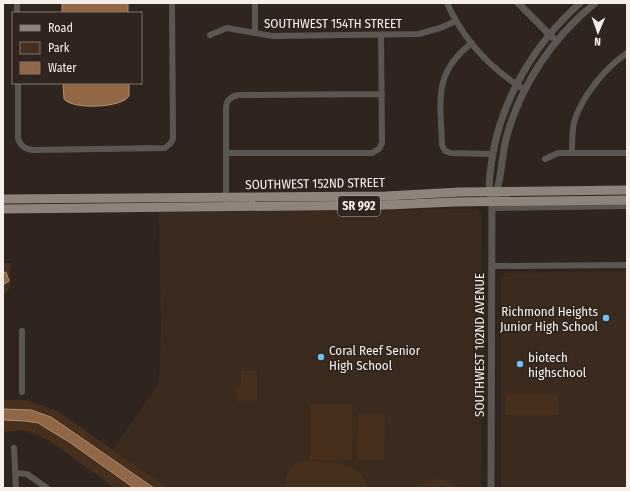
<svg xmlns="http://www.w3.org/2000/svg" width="630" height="491" font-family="'Fira Sans Condensed',sans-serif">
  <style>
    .built { fill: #3b2b1f }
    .green { fill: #462f1c }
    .water { fill: #916745; stroke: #af9076 }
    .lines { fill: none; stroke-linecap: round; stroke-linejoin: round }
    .minor { stroke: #5c5652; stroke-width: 6 }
    .tertiary { stroke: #5c5652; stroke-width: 7 }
    .primary { stroke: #8f847c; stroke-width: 9 }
    .poi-dot { fill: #72c1f5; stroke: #30251e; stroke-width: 1.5 }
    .labels { text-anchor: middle; stroke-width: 3.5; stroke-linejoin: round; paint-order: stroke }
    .shield { fill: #30251e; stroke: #bbb2ac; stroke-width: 1 }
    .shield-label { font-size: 12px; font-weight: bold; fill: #f6efe9 }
    .street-label { font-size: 13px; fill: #f6efe9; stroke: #30251e }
    .poi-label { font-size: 13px; fill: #f6efe9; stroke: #30251e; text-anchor: start }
  </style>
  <rect width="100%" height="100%" fill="#30251e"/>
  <path class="built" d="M477,209L482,216L481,488H168L113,449L159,383L161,331L159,212Z
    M627,271V488H501V275L506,273Z"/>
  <path class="green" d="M3,263H12L9,268C11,278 13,285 6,293H3Z
    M241,371H257V401H237V386H241Z
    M506,394H558V415H506Z
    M3,400H26L57,411L168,488H154L51,417L31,410L3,409Z
    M310,404H352V460H310Z
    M358,414H385L384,460H357Z
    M3,420L31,421L47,428L134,488H115L50,441L37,435L23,430L3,432Z
    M298,461C316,460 341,461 356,470C363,474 365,481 368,488H286V475Z
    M439,479L449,481L460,488L439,486L417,488L429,481Z"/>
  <path class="water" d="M62,3H128V13H62Z
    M63,83H129V96C122,108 73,110 64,99Z
    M6,272L9,281L3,285V273Z
    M3,409L31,410L51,417L154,488H134L69,442L38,423L25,421L3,420Z"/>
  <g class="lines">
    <path class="minor" d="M17,3V13
      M447,3C463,39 491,69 525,90
      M255,33V3
      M210,35L227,28L272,36L419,34L440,28L456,21
      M472,43C432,73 441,102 442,145L445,151L451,153L492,154
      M18,83V138C20,146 25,149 33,150L165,148L170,144L173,139L172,3
      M226,153H372L379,149L382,143L381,35
      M572,153C572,143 572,132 574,122C582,96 605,68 627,53
      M545,159L558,153H627
      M226,201V107C227,99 231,97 238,95L382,94
      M492,208L627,206
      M492,266L627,265
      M22,392V331
      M14,448L16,488
      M16,473L27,474L47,488"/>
    <path class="tertiary" d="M518,3L552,37
      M495,196C501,184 502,154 506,139C520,86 552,38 595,3
      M491,488L492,201C487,187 490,174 492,159C501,99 535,43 580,3"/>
    <path class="primary" d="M3,199L386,196L460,192L627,190
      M3,209L387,205L454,202L627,200"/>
  </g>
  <g class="poi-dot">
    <circle cx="606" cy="318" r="4"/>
    <circle cx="321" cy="357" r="4"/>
    <circle cx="520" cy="364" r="4"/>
  </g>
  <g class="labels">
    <rect class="shield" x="338" y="196" width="42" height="20" rx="3"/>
    <g class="shield-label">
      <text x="359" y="210">SR 992</text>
    </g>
    <g class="street-label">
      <text x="333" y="28">SOUTHWEST 154TH STREET</text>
      <text transform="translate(315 183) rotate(-1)" y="5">SOUTHWEST 152ND STREET</text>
      <text transform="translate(479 345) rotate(-90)" y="5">SOUTHWEST 102ND AVENUE</text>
    </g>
    <g class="poi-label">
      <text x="598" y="316" text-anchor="end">Richmond Heights<tspan x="598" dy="15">Junior High School</tspan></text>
      <text x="329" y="355">Coral Reef Senior<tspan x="329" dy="15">High School</tspan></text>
      <text x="528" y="362">biotech<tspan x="528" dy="15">highschool</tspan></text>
    </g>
  </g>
  <rect width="630" height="491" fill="none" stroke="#f6efe9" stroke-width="8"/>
  <rect x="12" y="12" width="130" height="72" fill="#30251e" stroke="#7f766f"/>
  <rect x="20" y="25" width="20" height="6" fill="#8f847c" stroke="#7f766f"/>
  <text x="48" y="32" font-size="12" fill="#f6efe9">Road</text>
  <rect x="20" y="42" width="20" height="12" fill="#462f1c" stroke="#7f766f"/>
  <text x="48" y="52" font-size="12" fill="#f6efe9">Park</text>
  <rect x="20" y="62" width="20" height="12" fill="#916745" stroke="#7f766f"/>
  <text x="48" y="72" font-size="12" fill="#f6efe9">Water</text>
  <g transform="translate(598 32) rotate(182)" stroke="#30251e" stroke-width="3" paint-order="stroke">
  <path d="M0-3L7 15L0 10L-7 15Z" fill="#f6efe9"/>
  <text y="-6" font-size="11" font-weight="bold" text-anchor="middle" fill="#f6efe9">N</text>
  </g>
</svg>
